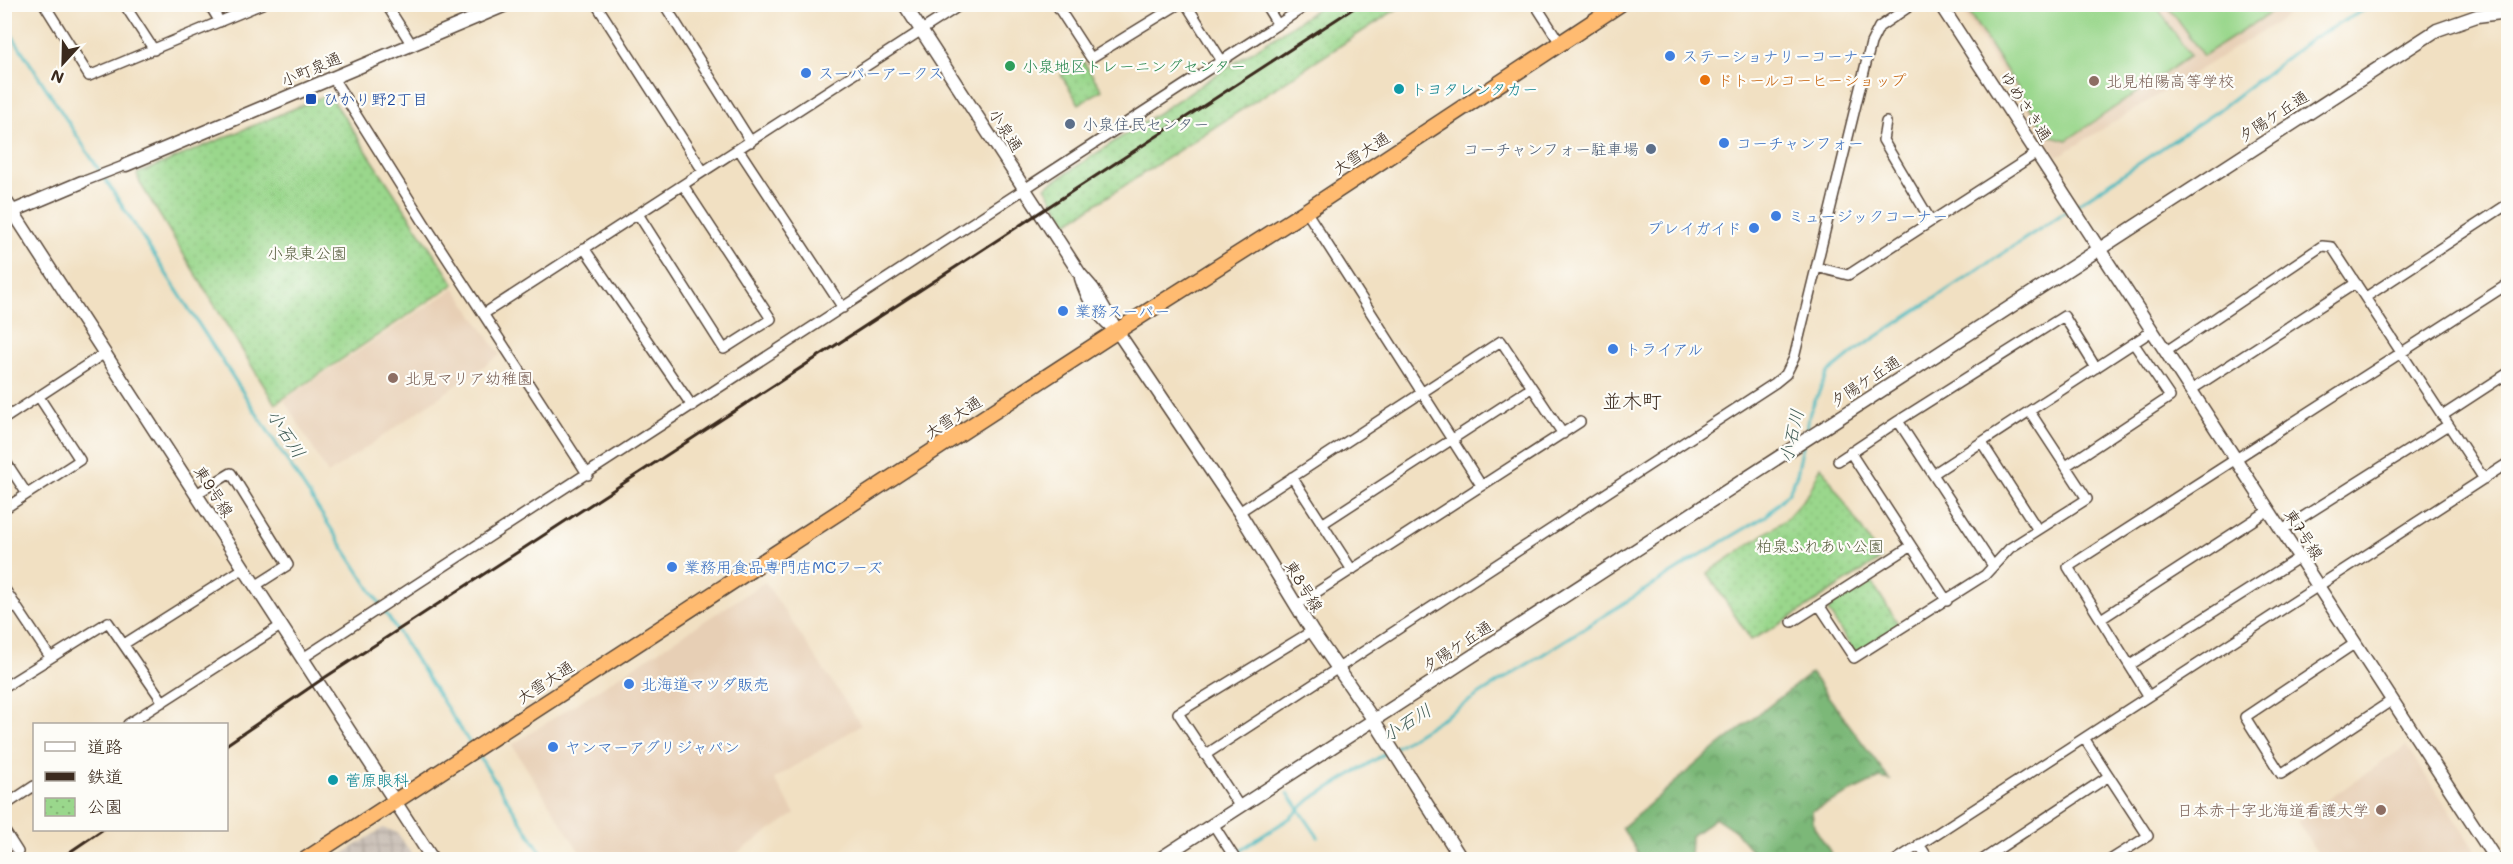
<svg xmlns="http://www.w3.org/2000/svg" width="2513" height="864" font-family="Mali,'Klee One',sans-serif">
  <style>
    .built { fill: #e7cfb5 }
    .industrial { fill: url(#industrial-grid) }
    .forest { fill: url(#forest-crowns); stroke: #5b714b; stroke-width: 1.5 }
    .park { fill: url(#park-dots); stroke: #6a8055; stroke-width: 1.5 }
    .pitch { fill: #9ad78c; stroke: #6a8055; stroke-width: 1.5 }
    .lines { fill: none; stroke-linecap: round; stroke-linejoin: round }
    .stream { stroke: #4ab9bf; stroke-width: 3 }
    .minor-casing { stroke: #564537; stroke-width: 12 }
    .tertiary-casing { stroke: #564537; stroke-width: 15 }
    .trunk-casing { stroke: #564537; stroke-width: 18 }
    .minor { stroke: #fff; stroke-width: 9 }
    .tertiary { stroke: #fff; stroke-width: 12 }
    .trunk { stroke: #ffbb71; stroke-width: 15 }
    .rail { stroke: #3b2a1e; stroke-width: 3 }
    .shop-dot { fill: #3f7fe0; stroke: #fdfcf7; stroke-width: 2 }
    .leisure-dot { fill: #2e9e5b; stroke: #fdfcf7; stroke-width: 2 }
    .food-dot { fill: #e8710a; stroke: #fdfcf7; stroke-width: 2 }
    .education-dot { fill: #8d6e63; stroke: #fdfcf7; stroke-width: 2 }
    .culture-dot { fill: #0f9aa8; stroke: #fdfcf7; stroke-width: 2 }
    .transit-dot { fill: #1a4fb4; stroke: #fdfcf7; stroke-width: 2 }
    .service-dot { fill: #5c6f8a; stroke: #fdfcf7; stroke-width: 2 }
    .labels { text-anchor: middle; stroke-width: 4.5; stroke-linejoin: round; paint-order: stroke }
    .shop-label { font-size: 16px; fill: #366cbe; stroke: #fdfcf7; text-anchor: start }
    .leisure-label { font-size: 16px; fill: #27864d; stroke: #fdfcf7; text-anchor: start }
    .street-label { font-size: 16px; fill: #3b2a1e; stroke: #fdfcf7 }
    .food-label { font-size: 16px; fill: #c56008; stroke: #fdfcf7; text-anchor: start }
    .education-label { font-size: 16px; fill: #785e54; stroke: #fdfcf7; text-anchor: start }
    .culture-label { font-size: 16px; fill: #0d838f; stroke: #fdfcf7; text-anchor: start }
    .transit-label { font-size: 16px; fill: #164399; stroke: #fdfcf7; text-anchor: start }
    .service-label { font-size: 16px; fill: #4e5e75; stroke: #fdfcf7; text-anchor: start }
    .park-label { font-size: 16px; fill: #585e3f; stroke: #fdfcf7 }
    .water-label { font-size: 18px; font-style: italic; fill: #405c56; stroke: #fdfcf7 }
    .quarter-label { font-size: 20px; fill: #3b2a1e; stroke: #fdfcf7 }
  </style>
  <defs>
    <pattern id="industrial-grid" width="8" height="8" patternUnits="userSpaceOnUse" patternTransform="scale(1.5)"><rect width="8" height="8" fill="#ccc2b9"/><path d="M0 4h8M4 0v8" fill="none" stroke="#b0a79f"/></pattern>
    <pattern id="forest-crowns" width="20" height="18" patternUnits="userSpaceOnUse" patternTransform="scale(1.5)"><rect width="20" height="18" fill="#7bb878"/><path d="M2 6a3 3 0 1 1 6 0M12 15a3 3 0 1 1 6 0" fill="none" stroke="#669662"/></pattern>
    <pattern id="park-dots" width="8" height="8" patternUnits="userSpaceOnUse" patternTransform="scale(1.5)"><rect width="8" height="8" fill="#9ad78c"/><path d="M2 2h.1M6 6h.1" fill="none" stroke="#86b978" stroke-width="1.8" stroke-linecap="round"/></pattern>
  </defs>
  <rect width="100%" height="100%" fill="#fdfcf7"/>
  <filter id="ink" filterUnits="userSpaceOnUse"><feTurbulence type="fractalNoise" baseFrequency=".0167" numOctaves="2"/><feDisplacementMap in="SourceGraphic" scale="12" xChannelSelector="R" yChannelSelector="G"/><feConvolveMatrix kernelMatrix="1 2 1 2 8 2 1 2 1" color-interpolation-filters="sRGB"/></filter>
  <filter id="wash" filterUnits="userSpaceOnUse"><feTurbulence type="fractalNoise" baseFrequency=".008" numOctaves="4" result="noise"/><feDisplacementMap in="SourceGraphic" scale="24" xChannelSelector="R" yChannelSelector="G"/><feGaussianBlur stdDeviation="1.35" result="paint"/><feColorMatrix in="noise" values="0 0 0 0 0 0 0 0 0 0 0 0 0 0 0 0 0 1.4 0 .05"/><feComposite in="paint" operator="in"/></filter>
  <g filter="url(#wash)">
    <rect width="100%" height="100%" fill="#f1e0c2"/>
    <path class="built" d="M1958,5H2305L2057,157Z
      M455,288L500,355L328,474L284,400Z
      M765,582L861,725L774,779L795,814L728,859H584L512,745Z
      M2406,746L2481,859H2321L2297,821Z"/>
    <path class="industrial" d="M383,828L397,832L415,859H335Z"/>
    <path class="forest" d="M1811,673L1890,780L1880,778L1812,811L1814,827L1835,859H1759L1734,830L1716,818L1691,836L1690,859H1642L1622,828L1702,759Z"/>
    <path class="park" d="M1323,5H1403L1067,223L1045,187Z
      M1083,61L1102,90L1079,104L1061,75Z
      M329,94L454,284L275,404L140,183L137,174Z
      M1821,466L1881,559L1787,620L1751,640L1707,573L1785,520L1809,493Z
      M1870,579L1899,625L1858,651L1853,650L1828,611L1831,605Z"/>
    <path class="pitch" d="M1964,5H2156L2190,56L2067,140L2048,135Z
      M2167,5H2283L2203,56Z"/>
    <g class="lines">
      <path class="stream" d="M4,23L471,745
        M2075,206L2216,112L2311,39L2375,4
        M1805,436L1810,412L1827,374L1858,349L2070,209
        M1396,747L1697,557L1766,516L1789,492L1797,474L1803,445
        M477,753L546,860
        M1288,793L1318,837
        M1225,860L1290,818L1311,799L1391,750"/>
    </g>
  </g>
  <g filter="url(#ink)">
    <g class="lines">
      <g class="minor-casing">
        <path id="minor" d="M44,4L89,76L262,4
          M124,4L154,50
          M209,4L220,22
          M386,4L412,45
          M596,4L703,171
          M664,4L751,142
          M1056,4L1091,58L1179,4
          M1186,4L1222,61
          M1265,4L1278,25
          M1535,4L1560,43
          M333,78L424,223L588,475
          M1886,122L1883,140L1931,221
          M739,150L843,308
          M82,182L126,165
          M1306,211L1481,485
          M638,214L724,349L771,319L683,185
          M584,248L692,406
          M1816,267L1848,275L2037,153
          M2366,297L2508,204
          M485,313L962,4
          M2165,352L2322,246L2332,247L2484,479
          M2191,390L2356,283
          M2442,416L2508,373
          M4,419L105,353
          M1898,421L2064,316L2096,368
          M1982,443L2038,530
          M1850,452L1947,601
          M4,459L27,494
          M1838,461L1898,421L1993,566
          M2066,466L2170,397L2134,344
          M1933,474L2152,331
          M1292,477L1352,570
          M196,494L231,473L288,565L255,586
          M4,509L80,460L39,397
          M1239,512L1501,341L1563,434
          M1322,524L1531,388
          M2282,530L2448,425
          M1911,546L1819,605L1854,658L1985,575L2010,548L2087,499L2030,412
          M4,588L50,657
          M1297,605L1580,422
          M4,612L16,605
          M2101,619L2269,510
          M1792,622L1819,605
          M124,644L244,568
          M2354,644L2245,717L2281,774L2391,701
          M303,658L1309,4
          M2130,665L2300,557
          M4,687L108,622L163,702
          M2148,695L2068,567L2508,284
          M128,724L282,625
          M2084,738L2148,836L2110,860
          M1205,755L1775,383L1786,374L1794,358L1871,43L1879,27L1913,4
          M4,806L34,786
          M1240,807L1178,713L1312,631
          M1213,824L1236,860
          M4,830L18,852
          M1919,844L1929,860
          M1896,860L2508,463
          M1982,860L2109,776"/>
      </g>
      <g class="tertiary-casing">
        <path id="tertiary" d="M904,4L1080,274L1093,289L1117,331L1239,512L1312,631L1373,719L1462,860
          M1940,4L2496,860
          M126,165L508,4
          M4,198L433,860
          M4,215L82,182
          M1081,278C1087,298 1096,313 1111,326
          M1158,860L2437,30L2477,16L2508,12"/>
      </g>
      <g class="trunk-casing">
        <path id="trunk" d="M305,860L1117,331L1306,211L1620,4"/>
      </g>
      <use href="#minor" class="minor"/>
      <use href="#tertiary" class="tertiary"/>
      <use href="#trunk" class="trunk"/>
      <path class="rail" d="M226,745L318,682L1360,4
        M58,860L102,830"/>
    </g>
  </g>
  <g class="shop-dot">
    <circle cx="1670" cy="56" r="6"/>
    <circle cx="806" cy="73" r="6"/>
    <circle cx="1724" cy="143" r="6"/>
    <circle cx="1776" cy="216" r="6"/>
    <circle cx="1754" cy="228" r="6"/>
    <circle cx="1063" cy="311" r="6"/>
    <circle cx="1613" cy="349" r="6"/>
    <circle cx="672" cy="567" r="6"/>
    <circle cx="629" cy="684" r="6"/>
    <circle cx="553" cy="747" r="6"/>
  </g>
  <circle class="leisure-dot" cx="1010" cy="66" r="6"/>
  <circle class="food-dot" cx="1705" cy="80" r="6"/>
  <g class="education-dot">
    <circle cx="2094" cy="81" r="6"/>
    <circle cx="393" cy="378" r="6"/>
    <circle cx="2381" cy="810" r="6"/>
  </g>
  <g class="culture-dot">
    <circle cx="1399" cy="89" r="6"/>
    <circle cx="333" cy="780" r="6"/>
  </g>
  <rect class="transit-dot" x="305" y="93" width="12" height="12" rx="3"/>
  <g class="service-dot">
    <circle cx="1070" cy="124" r="6"/>
    <circle cx="1651" cy="149" r="6"/>
  </g>
  <g class="labels">
    <g class="shop-label">
      <text x="1682" y="62">ステーショナリーコーナー</text>
      <text x="818" y="79">スーパーアークス</text>
      <text x="1736" y="149">コーチャンフォー</text>
      <text x="1788" y="222">ミュージックコーナー</text>
      <text x="1742" y="234" text-anchor="end">プレイガイド</text>
      <text x="1075" y="317">業務スーパー</text>
      <text x="1625" y="355">トライアル</text>
      <text x="684" y="573">業務用食品専門店MCフーズ</text>
      <text x="641" y="690">北海道マツダ販売</text>
      <text x="565" y="753">ヤンマーアグリジャパン</text>
    </g>
    <g class="leisure-label">
      <text x="1022" y="72">小泉地区トレーニングセンター</text>
    </g>
    <g class="street-label">
      <text transform="translate(311 69) rotate(-23)" y="6">小町泉通</text>
      <text transform="translate(2026 106) rotate(57)" y="6">ゆめさき通</text>
      <text transform="translate(2273 116) rotate(-33)" y="6">夕陽ケ丘通</text>
      <text transform="translate(1006 130) rotate(57)" y="6">小泉通</text>
      <text transform="translate(1361 153) rotate(-33)" y="6">大雪大通</text>
      <text transform="translate(1865 381) rotate(-33)" y="6">夕陽ケ丘通</text>
      <text transform="translate(953 417) rotate(-33)" y="6">大雪大通</text>
      <text transform="translate(214 491) rotate(57)" y="6">東9号線</text>
      <text transform="translate(2304 534) rotate(57)" y="6">東7号線</text>
      <text transform="translate(1304 586) rotate(58)" y="6">東8号線</text>
      <text transform="translate(1457 646) rotate(-33)" y="6">夕陽ケ丘通</text>
      <text transform="translate(545 682) rotate(-33)" y="6">大雪大通</text>
    </g>
    <g class="food-label">
      <text x="1717" y="86">ドトールコーヒーショップ</text>
    </g>
    <g class="education-label">
      <text x="2106" y="87">北見柏陽高等学校</text>
      <text x="405" y="384">北見マリア幼稚園</text>
      <text x="2369" y="816" text-anchor="end">日本赤十字北海道看護大学</text>
    </g>
    <g class="culture-label">
      <text x="1411" y="95">トヨタレンタカー</text>
      <text x="345" y="786">菅原眼科</text>
    </g>
    <g class="transit-label">
      <text x="323" y="105">ひかり野2丁目</text>
    </g>
    <g class="service-label">
      <text x="1082" y="130">小泉住民センター</text>
      <text x="1639" y="155" text-anchor="end">コーチャンフォー駐車場</text>
    </g>
    <g class="park-label">
      <text x="307" y="259">小泉東公園</text>
      <text x="1820" y="552">柏泉ふれあい公園</text>
    </g>
    <g class="water-label">
      <text transform="translate(286 434) rotate(57)" y="6">小石川</text>
      <text transform="translate(1792 436) rotate(-77)" y="6">小石川</text>
      <text transform="translate(1407 723) rotate(-32)" y="6">小石川</text>
    </g>
    <g class="quarter-label">
      <text x="1632" y="408">並木町</text>
    </g>
  </g>
  <rect width="2513" height="864" fill="none" stroke="#fdfcf7" stroke-width="24"/>
  <rect x="33" y="723" width="195" height="108" fill="#fdfcf7" stroke="#afa8a0" stroke-width="1.5"/>
  <rect x="45" y="742" width="30" height="9" fill="#ffffff" stroke="#afa8a0" stroke-width="1.5"/>
  <text x="87" y="753" font-size="18" fill="#3b2a1e">道路</text>
  <rect x="45" y="772" width="30" height="9" fill="#3b2a1e" stroke="#afa8a0" stroke-width="1.5"/>
  <text x="87" y="783" font-size="18" fill="#3b2a1e">鉄道</text>
  <rect x="45" y="798" width="30" height="18" fill="url(#park-dots)" stroke="#afa8a0" stroke-width="1.5"/>
  <text x="87" y="813" font-size="18" fill="#3b2a1e">公園</text>
  <g transform="translate(63 63) rotate(202)" stroke="#fdfcf7" stroke-width="4.5" paint-order="stroke">
  <path d="M0-4.5L10 22L0 15L-10 22Z" fill="#3b2a1e"/>
  <text y="-9" font-size="16" font-weight="bold" text-anchor="middle" fill="#3b2a1e">N</text>
  </g>
</svg>
